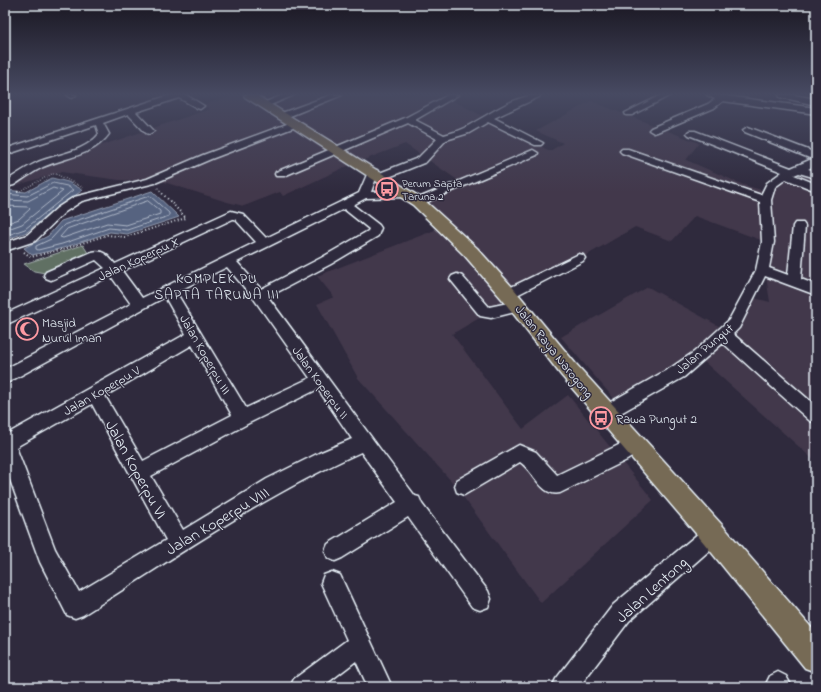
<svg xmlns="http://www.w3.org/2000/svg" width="821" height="692" font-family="'Indie Flower',sans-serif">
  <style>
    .built { fill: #42384b }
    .green { fill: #616f64; stroke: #a4b0ae }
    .water { fill: #576380; stroke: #919cb0 }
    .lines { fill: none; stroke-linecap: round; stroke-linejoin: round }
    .shore { stroke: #aeb8c8; stroke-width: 1 }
    .minor-casing { stroke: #e8f1f8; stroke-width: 3 }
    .major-casing { stroke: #e8f1f8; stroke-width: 3 }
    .path-far1 { stroke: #e8f1f8; stroke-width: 1.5; stroke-dasharray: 0.5 2; stroke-linecap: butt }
    .path { stroke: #e8f1f8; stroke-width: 2; stroke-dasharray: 1 2.5; stroke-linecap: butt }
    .minor { fill: #2f2a3d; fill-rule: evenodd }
    .major { fill: #766a54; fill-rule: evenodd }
    .labels { text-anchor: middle; stroke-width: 3; stroke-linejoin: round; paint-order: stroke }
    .far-poi-label { font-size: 11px; fill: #e8f1f8; stroke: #2f2a3d; text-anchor: start }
    .street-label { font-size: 13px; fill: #e8f1f8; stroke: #2f2a3d }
    .poi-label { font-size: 13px; fill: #e8f1f8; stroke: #2f2a3d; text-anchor: start }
    .neighbourhood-label { font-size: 14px; letter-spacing: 1px; fill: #e8f1f8; stroke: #2f2a3d }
    .near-street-label { font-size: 16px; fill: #e8f1f8; stroke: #2f2a3d }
  </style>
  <rect width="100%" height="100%" fill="#2f2a3d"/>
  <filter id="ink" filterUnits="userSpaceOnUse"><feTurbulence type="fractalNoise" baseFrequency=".025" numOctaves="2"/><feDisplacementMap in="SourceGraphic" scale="8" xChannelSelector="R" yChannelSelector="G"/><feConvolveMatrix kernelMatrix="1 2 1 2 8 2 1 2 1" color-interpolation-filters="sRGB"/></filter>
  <g filter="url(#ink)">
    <path class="built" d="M235,95H451L448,98L550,151L563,143L536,131L591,101L699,143L686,160L744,185L772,193L785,178L816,163V462L701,359L622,408L561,337L648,287L726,330L746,296L770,302L764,264L769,243L695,216L672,241L635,227L452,334L523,429L568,395L653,500L541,603L453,483L358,378L317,304L334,297L317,276L435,230L419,209L405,201L459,181L405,144L343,168L283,196L280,192L244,206L227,202L164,182L119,180L61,172L14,186L43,165L210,109L203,105Z"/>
    <path class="green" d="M83,245L88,253L45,273L34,271L24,264Z"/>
    <path class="water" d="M52,178L68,182L83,190L51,212L27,232L5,240V190L26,192Z
      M152,191L179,217L127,234L110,232L63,248L32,255L24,248L48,236L61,221Z"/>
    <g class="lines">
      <path class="shore" d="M5,194L27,196L53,183L67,186L73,190L25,229L5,236
        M150,196L169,213V216L127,230L109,228L62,244L38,250L36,249V246L51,239L64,225Z
        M5,200L28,201L53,188L63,191L22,224L5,230
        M148,201L160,211V214L126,225L107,223L63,238L60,237L67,229Z
        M5,206L28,207L30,209L19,219L5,224"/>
      <g class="minor-casing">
        <path id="minor" d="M67,95H76L72,98Z
          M170,95H186L204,106L200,109L197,108L179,98L136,112L154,131L149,134L146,133L128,114L103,123L109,134C93,156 66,157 43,167C33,172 23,179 14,185L10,186L5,184L6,181C17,174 27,167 38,162C58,154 85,152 99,134L96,125L5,155V149Z
          M283,95H294L268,106L265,107L261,104Z
          M331,95H342L285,118H279L278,116L279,114Z
          M448,95H458L415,120L444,135C451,133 458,131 464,128C488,116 513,95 540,95L539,97L494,118L543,143L541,145H535L488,122L469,133L446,140L426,162L384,179L380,180L376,178L371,192L406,191L411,194L406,197L366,198L353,205L379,225L381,228L378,236L331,264L268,297C317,363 365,430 415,496L419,497L422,504L488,591L491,599L488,607L480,610L472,607L408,517L342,558L335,561L328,558L325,551L328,544L397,502L361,452C263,496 174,558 83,615L75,618L67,615L40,562L5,466V433L7,434L186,334L165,297L5,384V369L131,304L111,276L5,325V314L105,268L96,260L56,278L51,280L46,278L44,275L46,272L92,252C103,249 108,256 115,264L231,211L243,214L266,238L359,193L369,170H377L378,172L377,174L418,158L437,139L408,123L284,176H276L275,174L276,172L405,118ZM344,209L369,229L368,231L321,258L261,289L237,262ZM233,219H235L256,242L142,298L122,271ZM227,267L254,299L310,378L246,408L176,292ZM192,345L232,415L143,461L105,396ZM318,389L352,439L319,453L267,479L183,530L151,476L249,423ZM92,404L166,540L79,592L55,549L16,447Z
          M661,95H671L632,115H626L625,113Z
          M707,95H719L816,108V114L723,101L714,108L657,132L654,133L649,130L651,128L708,104L715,99Z
          M779,95H794L816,99V105L780,97Z
          M295,121L298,122L300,124L298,126L211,159L155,183L82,201L65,212L35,241L5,251V243L27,235L57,208L74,197L147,179L203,155Z
          M748,127L816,153V165L808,169L816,171V178L799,173L794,175L816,184V191L786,179L775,187L771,200L774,242L769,268L788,275L793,226L795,223H803L805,226L801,279L816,285V295L765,276L739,328L733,334L816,406V423L810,421L723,343L684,377L612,418L606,420L600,418L598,413L600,408L672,367L694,352L729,320L756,270L762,242L760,202L622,153L620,151L622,149H628L761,195L767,183L782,172L689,135L687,133L689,131H695L791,168L812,159L745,132L743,130Z
          M533,150L538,153L537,155L422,204H414L412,202L414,200Z
          M579,254L583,255L585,258L583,261L513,297L508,299L503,297L501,294L503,291Z
          M457,274L462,276L489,307L518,301L523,302L525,306L523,310L491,318L480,316L450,279L452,276Z
          M635,437L641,439L644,445L641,451L627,460L560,493C541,497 534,471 520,462L464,495L457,492L455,486L457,480L519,445L536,452L557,475Z
          M713,524L720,527L723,534L720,541L629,621L579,687H552L556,679L613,605L706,527Z
          M332,572L340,575L392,687H368L356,661L322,687H290L294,679L347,640L321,583L324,575Z
          M778,672L786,676L792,687H767L766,684L770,676Z"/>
      </g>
      <g class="major-casing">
        <path id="major" d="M244,95H256L423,199L477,248L514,289L575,363L722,525L816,633V672L805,668L704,543L561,375L502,299L465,256L413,205L245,97Z"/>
      </g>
      <path class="path-far1" d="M158,188L161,192
        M18,192L52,174H56L84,188"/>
      <path class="path" d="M17,192L20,191
        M24,252L31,257L64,249L107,235L125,237L186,218L160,191"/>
      <use href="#minor" class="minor"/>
      <use href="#major" class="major"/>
    </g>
  </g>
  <linearGradient id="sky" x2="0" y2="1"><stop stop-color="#1a1722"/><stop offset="0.49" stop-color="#474a62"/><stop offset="1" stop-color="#474a62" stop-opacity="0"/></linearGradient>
  <rect width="821" height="192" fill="url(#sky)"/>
  <defs>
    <g id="bus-ring" transform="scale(1.15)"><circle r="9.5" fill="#2f2a3d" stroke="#ff9aa2" stroke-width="1.5"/><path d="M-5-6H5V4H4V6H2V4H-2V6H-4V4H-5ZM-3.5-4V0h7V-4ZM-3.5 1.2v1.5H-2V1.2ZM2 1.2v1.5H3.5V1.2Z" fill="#ff9aa2"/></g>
    <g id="mosque-ring" transform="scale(1.15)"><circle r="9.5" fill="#2f2a3d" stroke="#ff9aa2" stroke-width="1.5"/><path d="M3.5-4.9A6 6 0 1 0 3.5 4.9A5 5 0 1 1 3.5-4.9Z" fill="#ff9aa2"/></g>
  </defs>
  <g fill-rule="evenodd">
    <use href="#bus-ring" x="387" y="189"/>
    <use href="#mosque-ring" x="27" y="329"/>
    <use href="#bus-ring" x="601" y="418"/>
  </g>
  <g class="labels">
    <g class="far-poi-label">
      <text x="402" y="187">Perum Sapta<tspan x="402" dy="13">Taruna 2</tspan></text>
    </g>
    <g class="street-label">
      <text transform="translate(138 258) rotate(-25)" y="5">Jalan Koperpu X</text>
      <text transform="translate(704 348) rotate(-40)" y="5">Jalan Pungut</text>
      <text transform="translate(555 351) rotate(51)" y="5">Jalan Raya Narogong</text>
      <text transform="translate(206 354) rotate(60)" y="5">Jalan Koperpu III</text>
      <text transform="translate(321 382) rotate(54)" y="5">Jalan Koperpu II</text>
      <text transform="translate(101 390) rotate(-30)" y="5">Jalan Koperpu V</text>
    </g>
    <g class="poi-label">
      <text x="42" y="327">Masjid<tspan x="42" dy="15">Nurul Iman</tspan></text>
      <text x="616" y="423">Rawa Pungut 2</text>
    </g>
    <g class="neighbourhood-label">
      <text x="217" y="283">KOMPLEK PU<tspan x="217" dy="16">SAPTA TARUNA III</tspan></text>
    </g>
    <g class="near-street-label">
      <text transform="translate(137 469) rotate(61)" y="6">Jalan Koperpu VI</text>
      <text transform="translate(217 520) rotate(-31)" y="6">Jalan Koperpu VIII</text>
      <text transform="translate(651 589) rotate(-42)" y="6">Jalan Lentong</text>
    </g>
  </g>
  <rect width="821" height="692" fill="none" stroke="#2f2a3d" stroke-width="20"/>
  <rect x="10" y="10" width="801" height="672" fill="none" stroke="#e8f1f8" stroke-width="1.5" filter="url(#ink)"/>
</svg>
